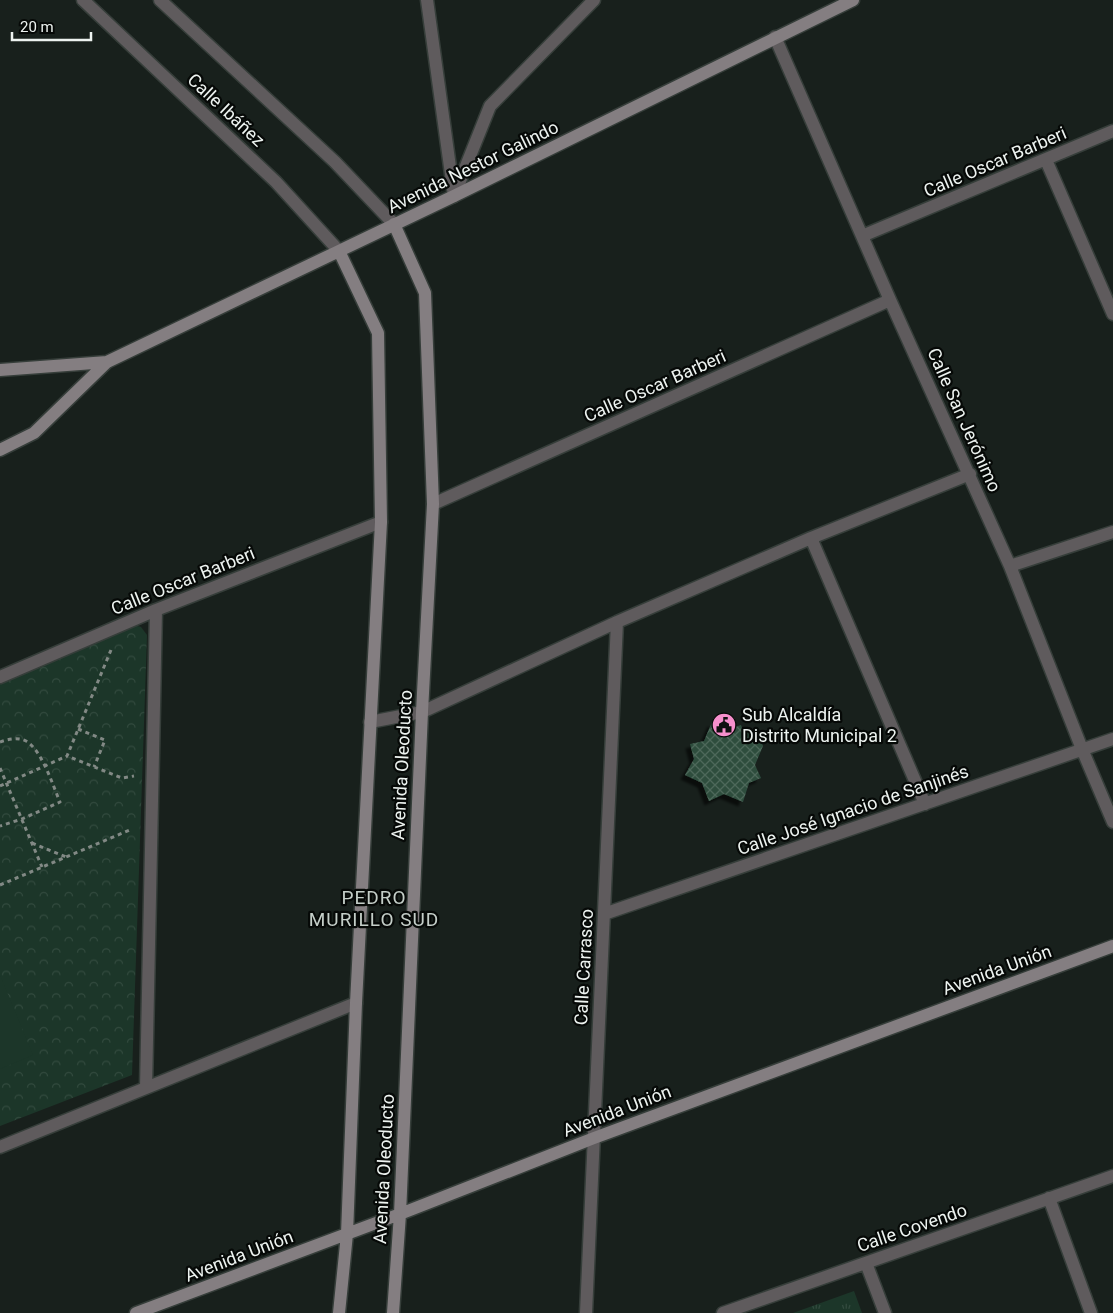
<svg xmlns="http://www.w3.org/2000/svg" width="1113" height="1313" font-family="Roboto,sans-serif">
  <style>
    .grass { fill: url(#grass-tufts) }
    .park { fill: url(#park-crowns) }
    .garden { fill: #1c3629 }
    .building { fill: url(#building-cross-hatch); filter: url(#shadow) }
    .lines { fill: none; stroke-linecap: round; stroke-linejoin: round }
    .lane-casing { stroke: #363e3a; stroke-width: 15 }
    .street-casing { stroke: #363e3a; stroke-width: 15 }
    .secondary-casing { stroke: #363e3a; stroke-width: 15 }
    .path { stroke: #828985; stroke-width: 3; stroke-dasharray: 4 4; stroke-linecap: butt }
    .lane { stroke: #5f5b5d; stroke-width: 12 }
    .street { stroke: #5f5b5d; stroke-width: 12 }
    .secondary { stroke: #847e81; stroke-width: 12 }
    .labels { text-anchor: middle; stroke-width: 4.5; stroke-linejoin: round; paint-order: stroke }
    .street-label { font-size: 18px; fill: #edf3f0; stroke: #060907 }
    .poi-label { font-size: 18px; fill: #edf3f0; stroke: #060907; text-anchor: start }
    .neighbourhood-label { font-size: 19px; letter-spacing: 1px; fill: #c4cec8; stroke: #060907 }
  </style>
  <defs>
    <pattern id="grass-tufts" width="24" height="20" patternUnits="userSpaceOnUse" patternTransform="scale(1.25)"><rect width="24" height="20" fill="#1c3629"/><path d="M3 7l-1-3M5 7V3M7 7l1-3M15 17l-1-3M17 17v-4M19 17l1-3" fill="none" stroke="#324a3e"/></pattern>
    <pattern id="park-crowns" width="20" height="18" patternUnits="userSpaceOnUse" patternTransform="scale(1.25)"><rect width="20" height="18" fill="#1c3629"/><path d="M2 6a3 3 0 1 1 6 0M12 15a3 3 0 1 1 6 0" fill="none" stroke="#324a3e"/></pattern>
    <pattern id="building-cross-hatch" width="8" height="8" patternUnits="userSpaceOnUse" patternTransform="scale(1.25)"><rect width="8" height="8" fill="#2e4e3e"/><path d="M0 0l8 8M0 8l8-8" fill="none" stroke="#4d685a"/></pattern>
    <filter id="shadow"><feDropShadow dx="-4.5" dy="4.5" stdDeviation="1" flood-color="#0009"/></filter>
  </defs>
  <rect width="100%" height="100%" fill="#18201c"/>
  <path class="grass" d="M854,1291L862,1313H793Z"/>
  <path class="park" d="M134,625L141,627L147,635L132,1075L0,1126V683Z"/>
  <path class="garden" d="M0,975L33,1055L0,1069Z"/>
  <path class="building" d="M712,722L726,730L741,725L744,733L757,728L763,746L755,765L761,778L749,783L743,802L724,794L709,801L702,783L685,775L694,759L690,744L704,741Z"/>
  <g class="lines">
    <g class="lane-casing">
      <path id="lane" d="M454,196L490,106L594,0"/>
    </g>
    <g class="street-casing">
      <path id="street" d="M83,0L276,182L339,251
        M160,0L335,162L394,224
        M427,0L454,196
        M775,37L890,300L1010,566L1082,749L1113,822
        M1046,160L1113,314
        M862,236L1113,131
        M433,504L890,300
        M811,538L925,804
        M1010,566L1113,532
        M0,677L156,610L381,522
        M370,722L422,712L617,622L811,538L970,474
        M604,914L1113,739
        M146,1088L156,610
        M0,1147L356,1003
        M1049,1198L1091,1313
        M866,1263L885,1313
        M586,1313L617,622
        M723,1313L1113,1176"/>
    </g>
    <g class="secondary-casing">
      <path id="secondary" d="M339,251L378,333L381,522L356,1003L347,1234L339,1313
        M0,370L107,362
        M0,450L34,433L107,362L454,196L853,0
        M136,1313L400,1214L594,1138L1113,946
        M393,1313L400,1214L422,712L433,504L425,293L394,224"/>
    </g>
    <path class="path" d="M111,650L67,756L122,778L134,776
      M78,729L105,740L94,767
      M0,742C9,739 18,737 26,741C42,750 53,786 60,802L22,819L0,826
      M0,768L42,867
      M0,786L67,756
      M32,843L66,857
      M0,885L132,829"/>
    <use href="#lane" class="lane"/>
    <use href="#street" class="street"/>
    <use href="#secondary" class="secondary"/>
  </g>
  <defs>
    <g id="civic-disc" transform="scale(1.25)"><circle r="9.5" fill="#f790cd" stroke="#060907"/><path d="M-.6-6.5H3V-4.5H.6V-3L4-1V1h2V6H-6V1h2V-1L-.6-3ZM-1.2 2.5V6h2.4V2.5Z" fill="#111"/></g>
  </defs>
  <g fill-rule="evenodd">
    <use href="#civic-disc" x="724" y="725"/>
  </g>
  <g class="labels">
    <g class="street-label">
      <text transform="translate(226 110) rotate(43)" y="6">Calle Ibáñez</text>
      <text transform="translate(995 162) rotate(-23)" y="6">Calle Oscar Barberi</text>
      <text transform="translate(473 167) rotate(-26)" y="6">Avenida Nestor Galindo</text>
      <text transform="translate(655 386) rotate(-24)" y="6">Calle Oscar Barberi</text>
      <text transform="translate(964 420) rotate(66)" y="6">Calle San Jerónimo</text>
      <text transform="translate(183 581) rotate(-22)" y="6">Calle Oscar Barberi</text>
      <text transform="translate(402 765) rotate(-87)" y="6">Avenida Oleoducto</text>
      <text transform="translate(853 810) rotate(-19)" y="6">Calle José Ignacio de Sanjinés</text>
      <text transform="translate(584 967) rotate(-87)" y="6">Calle Carrasco</text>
      <text transform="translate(997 970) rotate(-20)" y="6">Avenida Unión</text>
      <text transform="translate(617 1111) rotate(-21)" y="6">Avenida Unión</text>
      <text transform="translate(384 1169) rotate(-87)" y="6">Avenida Oleoducto</text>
      <text transform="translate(912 1228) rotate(-19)" y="6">Calle Covendo</text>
      <text transform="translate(239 1256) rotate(-21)" y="6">Avenida Unión</text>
    </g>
    <g class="poi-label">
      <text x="742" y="721">Sub Alcaldía<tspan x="742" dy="21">Distrito Municipal 2</tspan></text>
    </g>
    <g class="neighbourhood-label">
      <text x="374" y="904">PEDRO<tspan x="374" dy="22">MURILLO SUD</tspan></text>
    </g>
  </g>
  <path d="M12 32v8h79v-8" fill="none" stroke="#edf3f0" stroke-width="2.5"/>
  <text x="20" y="32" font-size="15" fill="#edf3f0" stroke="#060907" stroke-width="4" paint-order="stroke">20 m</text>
</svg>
